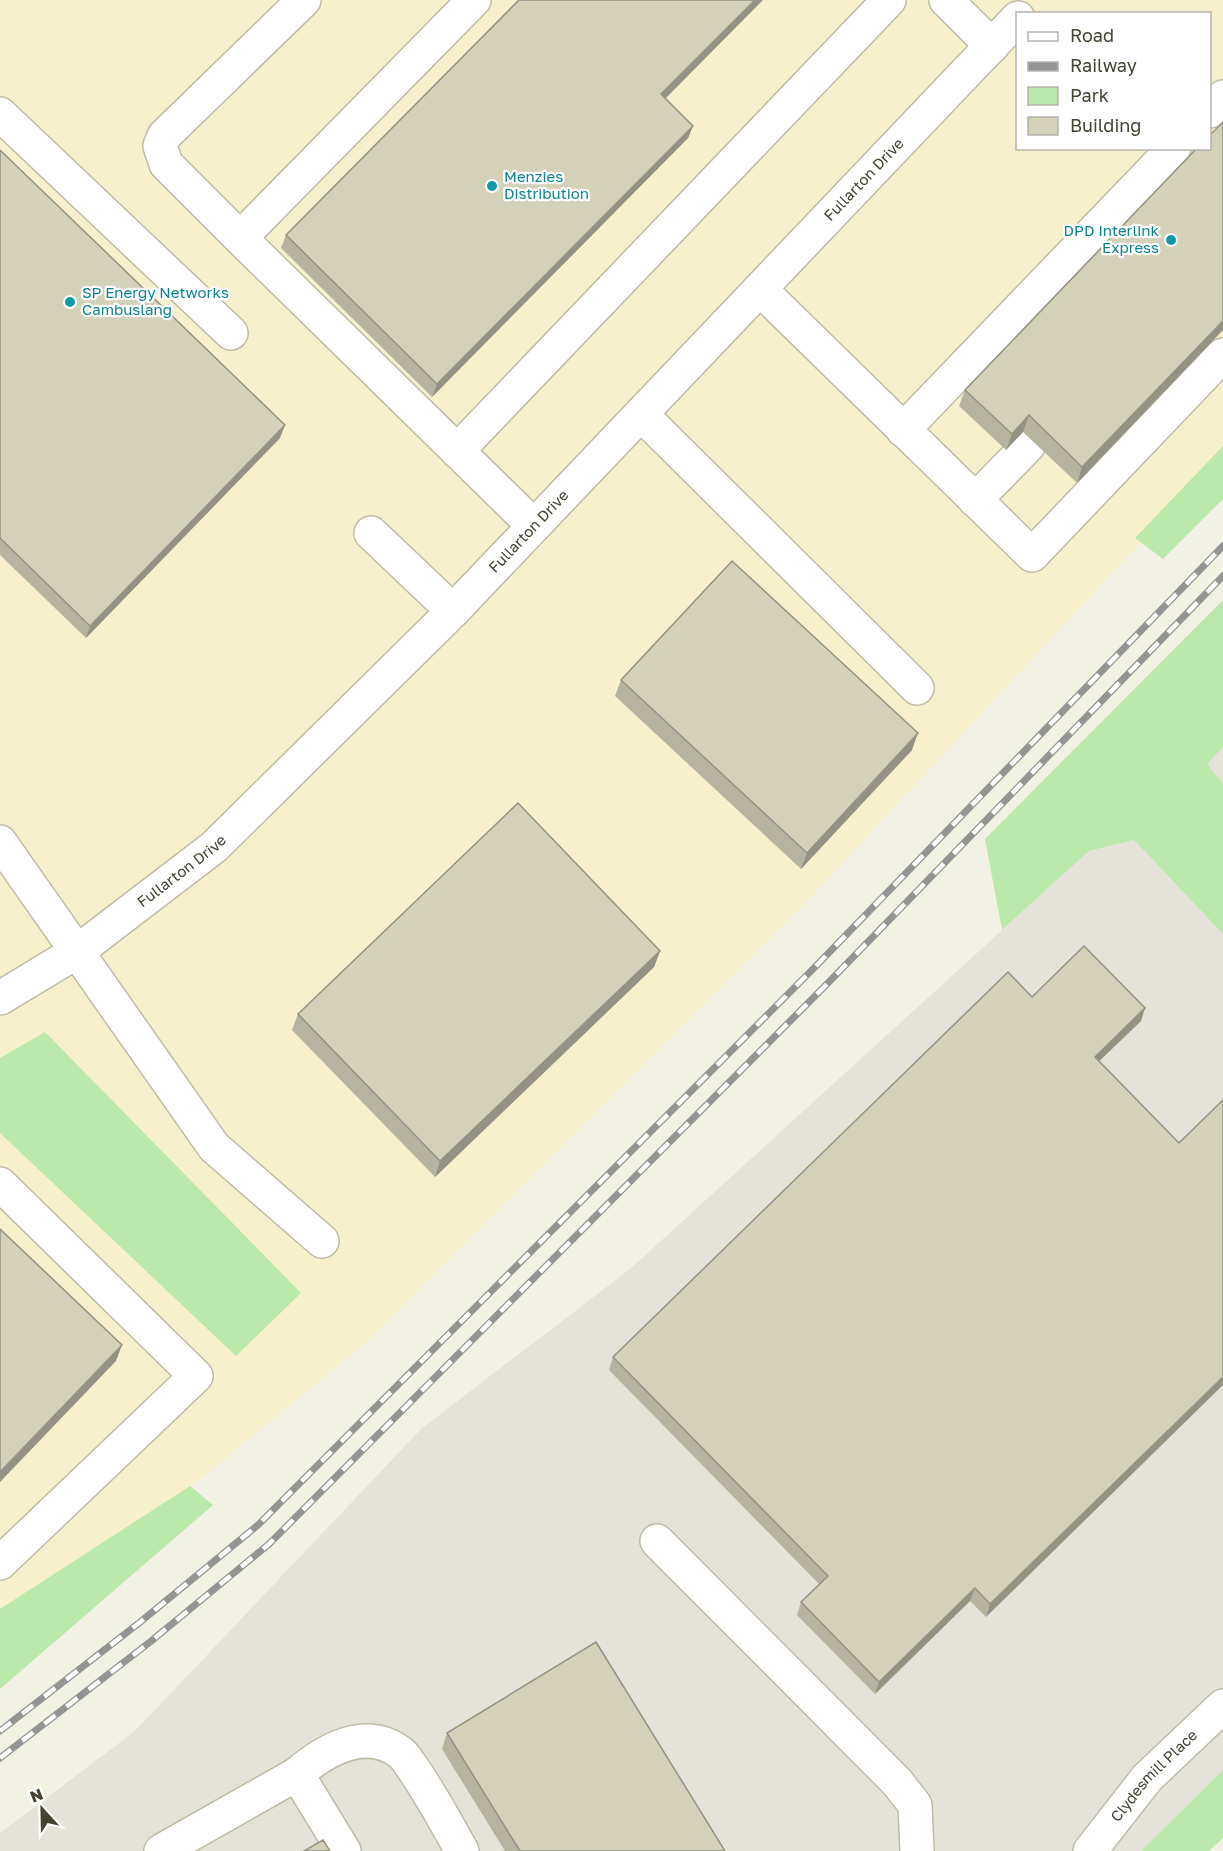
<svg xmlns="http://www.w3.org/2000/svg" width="1223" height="1851" font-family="'Golos Text',sans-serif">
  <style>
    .commercial { fill: #f6f0cd; fill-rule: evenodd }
    .industrial { fill: #e4e2d9 }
    .green { fill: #bbe8ab }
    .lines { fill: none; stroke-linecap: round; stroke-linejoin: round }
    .minor-casing { stroke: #bebca6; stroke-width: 36 }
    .minor { stroke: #fff; stroke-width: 33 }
    .rail-casing { stroke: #949494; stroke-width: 7 }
    .rail { stroke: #fff; stroke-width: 4.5; stroke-dasharray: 14; stroke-linecap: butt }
    .wall { fill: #b6b49f }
    .shaded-wall { fill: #949282 }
    .building { fill: #d4d1b9; stroke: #949282; stroke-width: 1.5 }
    .culture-dot { fill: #0f9aa8; stroke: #fff; stroke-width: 2 }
    .labels { text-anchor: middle; stroke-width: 4.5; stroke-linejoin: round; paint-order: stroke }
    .culture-label { font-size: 15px; fill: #0d838f; stroke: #fff; text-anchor: start }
    .street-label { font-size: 15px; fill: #444233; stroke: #fff }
  </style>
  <rect width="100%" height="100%" fill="#f2f2e4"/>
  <path class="commercial" d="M0,0H1223V454L811,897L371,1338L0,1645ZM1018,14H1210V148H1018Z"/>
  <path class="industrial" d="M1223,747V784L1206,764Z
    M1134,840L1223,934V1770L1141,1851H0V1833L135,1731L421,1429L630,1269L1089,851Z"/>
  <path class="green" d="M1223,446V499L1163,559L1135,538Z
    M1223,600V747L1207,764L1223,784V934L1134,840L1089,851L1002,930L985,839Z
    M45,1032L301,1293L236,1356L0,1133V1058Z
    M190,1486L213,1505L0,1689V1609Z
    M1223,1770V1838L1209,1851H1141Z"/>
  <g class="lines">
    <g class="minor-casing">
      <g id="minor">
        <path d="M474,0L240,238L534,526"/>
        <path d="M946,0L992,46"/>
        <path d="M1210,111L1223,97"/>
        <path d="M0,114L231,333"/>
        <path d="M240,238L166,164L160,146L164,136L304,0"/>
        <path d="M760,289L1032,555L1223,355"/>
        <path d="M641,414L917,688"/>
        <path d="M903,430L1174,148"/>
        <path d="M457,451L889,0"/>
        <path d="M975,500L1028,446"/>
        <path d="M371,533L453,611"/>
        <path d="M0,842L214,1147L322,1241"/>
        <path id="s1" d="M0,998L78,951L214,847L453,611L1018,18"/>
        <path d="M0,1184L196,1376L0,1563"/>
        <path d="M657,1541L897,1782L915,1805L917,1851"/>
        <path d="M161,1851L297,1774"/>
        <path d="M344,1851L297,1774C325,1750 366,1726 401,1753C405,1756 409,1763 412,1767C431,1794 446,1823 462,1851"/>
        <path id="s2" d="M1090,1851L1147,1778L1223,1706"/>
      </g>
    </g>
    <use href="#minor" class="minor"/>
    <g class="rail-casing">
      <path id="rail" d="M0,1731L139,1623L258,1525L815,967L1223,546
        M0,1758L150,1642L269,1544L828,983L1223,576"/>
    </g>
    <use href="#rail" class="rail"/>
  </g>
  <path class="wall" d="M665,98L693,126L688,138L432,397L281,248L286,235Z
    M1209,148L1077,483L1023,432L1006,450L959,406L965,390Z
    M0,150L280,438L86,638L0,555Z
    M621,680L912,750L801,869L615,696Z
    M660,951L654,967L435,1177L292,1030L298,1014Z
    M1032,997L1141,1021L1099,1061L1179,1143L986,1617L970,1601L875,1694L797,1615L801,1602L820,1585L609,1370L613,1357Z
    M447,1733L725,1851H505L442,1749Z"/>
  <path class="shaded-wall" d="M755,0H763L657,107L661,94Z
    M693,126L688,138L432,397L437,384Z
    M1223,321V330L1077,483L1082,467Z
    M1029,415L1023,432L1006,450L1012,434Z
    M285,425L280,438L86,638L90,626Z
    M918,733L912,750L801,869L807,853Z
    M660,951L654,967L435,1177L440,1161Z
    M1145,1008L1141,1021L1091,1069L1095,1057Z
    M122,1345L116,1361L0,1482V1472Z
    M1223,1377V1385L986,1617L990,1604Z
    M975,1588L970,1601L875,1694L879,1682Z"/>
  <path class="building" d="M519,0H755L661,94L693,126L437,384L286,235Z
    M1223,122V321L1082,467L1029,415L1012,434L965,390L1197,148H1209V136Z
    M0,150L285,425L90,626L0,538Z
    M732,561L918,733L807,853L621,680Z
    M518,803L660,951L440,1161L298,1014Z
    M1084,946L1145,1008L1095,1057L1179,1143L1223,1100V1377L990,1604L975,1588L879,1682L801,1602L828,1576L613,1357L1008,972L1032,997Z
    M0,1229L122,1345L0,1472Z
    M596,1642L725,1851H520L447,1733Z
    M323,1840L330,1851H304Z"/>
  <g class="culture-dot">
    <circle cx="492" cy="186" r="6"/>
    <circle cx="1171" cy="240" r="6"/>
    <circle cx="70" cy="302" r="6"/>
  </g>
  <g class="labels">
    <g class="culture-label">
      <text x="504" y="182">Menzies<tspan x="504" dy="17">Distribution</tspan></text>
      <text x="1159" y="236" text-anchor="end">DPD Interlink<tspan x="1159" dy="17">Express</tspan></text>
      <text x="82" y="298">SP Energy Networks<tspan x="82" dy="17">Cambuslang</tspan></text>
    </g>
    <g class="street-label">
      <text dy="5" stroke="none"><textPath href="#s1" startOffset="1194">Fullarton Drive</textPath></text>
      <text dy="5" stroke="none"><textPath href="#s1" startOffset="708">Fullarton Drive</textPath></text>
      <text dy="5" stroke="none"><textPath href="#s1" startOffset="222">Fullarton Drive</textPath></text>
      <text dy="5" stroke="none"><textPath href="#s2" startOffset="99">Clydesmill Place</textPath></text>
    </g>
  </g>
  <rect x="1016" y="12" width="195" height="138" fill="#ffffff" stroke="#b4b3ad" stroke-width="1.5"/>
  <rect x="1028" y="32" width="30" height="9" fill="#ffffff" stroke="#b4b3ad" stroke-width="1.5"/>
  <text x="1070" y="42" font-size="18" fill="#444233">Road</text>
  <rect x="1028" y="62" width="30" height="9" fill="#949494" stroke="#b4b3ad" stroke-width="1.5"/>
  <text x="1070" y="72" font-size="18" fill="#444233">Railway</text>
  <rect x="1028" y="87" width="30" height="18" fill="#bbe8ab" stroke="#b4b3ad" stroke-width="1.5"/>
  <text x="1070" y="102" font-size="18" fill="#444233">Park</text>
  <rect x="1028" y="117" width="30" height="18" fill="#d4d1b9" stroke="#b4b3ad" stroke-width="1.5"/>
  <text x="1070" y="132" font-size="18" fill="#444233">Building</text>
  <g transform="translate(42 1809) rotate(338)" stroke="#ffffff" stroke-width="4.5" paint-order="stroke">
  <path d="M0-4.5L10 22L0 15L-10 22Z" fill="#444233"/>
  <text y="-9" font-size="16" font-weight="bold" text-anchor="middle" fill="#444233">N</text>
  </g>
</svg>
